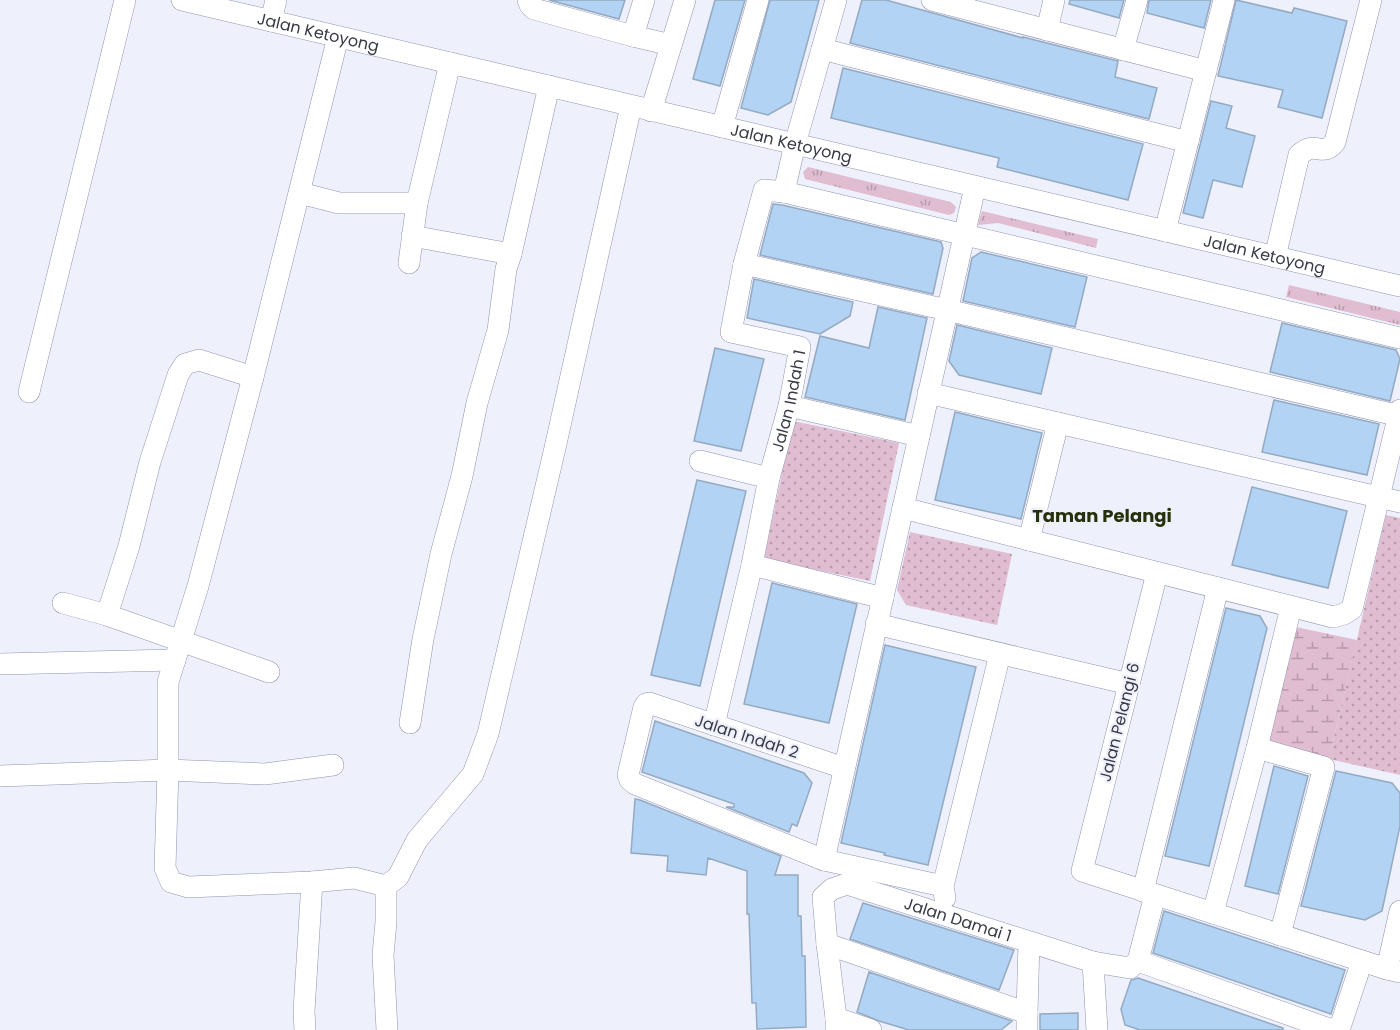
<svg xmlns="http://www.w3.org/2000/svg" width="1400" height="1030" font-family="Poppins,sans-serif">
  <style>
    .grass { fill: url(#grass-tufts) }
    .wetland { fill: url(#wetland-marsh) }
    .park { fill: url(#park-dots) }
    .building { fill: #b2d3f4; stroke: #94aac1; stroke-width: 1.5 }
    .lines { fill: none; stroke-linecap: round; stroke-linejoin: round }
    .minor-casing { stroke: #9194b0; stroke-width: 22 }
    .minor { stroke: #fff; stroke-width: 21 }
    .labels { text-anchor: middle; stroke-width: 4.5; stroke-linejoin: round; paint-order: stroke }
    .street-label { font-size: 16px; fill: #383a46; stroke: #eef0fc }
    .neighbourhood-label { font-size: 18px; font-weight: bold; fill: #26300a; stroke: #eef0fc }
  </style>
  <defs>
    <pattern id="grass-tufts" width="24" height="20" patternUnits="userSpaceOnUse" patternTransform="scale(1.5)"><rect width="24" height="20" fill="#e1bdd1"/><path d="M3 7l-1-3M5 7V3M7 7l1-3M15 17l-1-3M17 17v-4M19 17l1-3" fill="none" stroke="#b79bab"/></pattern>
    <pattern id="wetland-marsh" width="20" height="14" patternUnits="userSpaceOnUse" patternTransform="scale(1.5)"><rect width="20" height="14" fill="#e1bdd1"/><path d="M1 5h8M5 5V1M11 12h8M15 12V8" fill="none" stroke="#b79bab"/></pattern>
    <pattern id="park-dots" width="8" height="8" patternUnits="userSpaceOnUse" patternTransform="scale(1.5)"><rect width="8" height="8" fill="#e1bdd1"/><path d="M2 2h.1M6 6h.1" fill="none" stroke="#b79bab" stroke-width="1.8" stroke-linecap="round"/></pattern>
  </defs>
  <rect width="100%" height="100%" fill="#eef0fc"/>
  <path class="grass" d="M808,167L951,202L956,207L954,213L949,215L805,179L803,172Z
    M982,211L1098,239L1096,248L998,223L978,225Z
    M1289,285L1400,312V325L1286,297Z"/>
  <path class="wetland" d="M1291,626L1357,640L1329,759L1265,744Z"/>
  <path class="park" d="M793,421L899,443L870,581L764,559Z
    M1386,515L1400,518V775L1329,759Z
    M910,532L1012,554L997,625L906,605L897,590Z"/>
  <path class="building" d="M549,0H625L619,19Z
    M715,0H745L720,86L693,79Z
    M770,0H819L791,102L768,115L741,108Z
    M862,0H886L1023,38V37L1118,61L1115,77L1157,88L1149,119L850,43Z
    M1070,0H1124L1119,18L1069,4Z
    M1149,0H1211L1204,28L1147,13Z
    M1236,0L1292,13L1294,8L1347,21L1322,118L1278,107L1283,90L1218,76Z
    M843,68L1143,144L1128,200L997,167L999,158L831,118Z
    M1211,101L1232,106L1226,128L1255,136L1242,187L1213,180L1203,218L1183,213Z
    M773,204L782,205L941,242L943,248L933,294L760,255Z
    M981,252L1087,277L1075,327L963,301L972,258Z
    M754,279L853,302L850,316L820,334L747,318Z
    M878,307L927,318L905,420L805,397L820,336L869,348Z
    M1282,323L1396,350L1400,359L1390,401L1270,372Z
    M957,325L1052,348L1041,394L959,375L949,361Z
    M715,348L764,359L741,451L694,441Z
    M1274,400L1379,424L1367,475L1262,452Z
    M955,412L1042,433L1021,519L935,500Z
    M697,480L746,491L700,686L651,675Z
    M1252,487L1347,511L1328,588L1232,565Z
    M772,583L857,604L829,723L744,704Z
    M1226,608L1260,616L1267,628L1209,866L1165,856Z
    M885,645L976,667L928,865L884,855L885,853L841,843Z
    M655,721L804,773L812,783L797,826L792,824L789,832L726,807H734V804L642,772Z
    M1274,766L1308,776L1278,894L1245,886Z
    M1336,771L1392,783L1400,793V826L1382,911L1365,920L1301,906Z
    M635,799L640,800L781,856L775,875H798V916H801L802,956H805L806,1027L757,1029L756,1003H752L749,914H747V871L708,858L706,875L667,871L668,856L631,853Z
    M863,903L1014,950L999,990L850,939Z
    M1164,911L1345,970L1331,1014L1153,953Z
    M869,972L1012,1021L1001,1030H909L879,1021L857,1012Z
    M1138,978L1283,1028V1030H1140L1125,1025L1121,1009L1131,980Z
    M1078,1013V1030H1040V1014Z"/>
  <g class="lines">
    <g class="minor-casing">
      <g id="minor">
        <path id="s1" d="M182,0L1400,286"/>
        <path d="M528,0L530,5L534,9L633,36"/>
        <path d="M644,0L633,36L671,45"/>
        <path d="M932,0L1206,71"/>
        <path d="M271,21L276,0"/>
        <path d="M1047,30L1054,0"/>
        <path d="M338,37L253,377L198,586L168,682V770L165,868L171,882L188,887L312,882L354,878L386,886"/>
        <path d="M822,49L1188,142"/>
        <path d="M1123,50L1137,0"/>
        <path d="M651,111L685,0"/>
        <path d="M722,127L758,0"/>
        <path d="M784,192L795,144L836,0"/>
        <path d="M300,193L339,203H417"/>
        <path d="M1165,231L1224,0"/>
        <path d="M412,236L511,254"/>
        <path d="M1275,257L1299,155C1316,139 1322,159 1335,142L1371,0"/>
        <path d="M409,263L417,203L450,63"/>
        <path d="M744,264L947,310L1400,416"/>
        <path d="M29,392L125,0"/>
        <path d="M928,393L1400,502"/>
        <path d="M789,406L919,436"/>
        <path d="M700,461L769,478"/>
        <path d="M903,508L1333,617L1344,614L1352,609L1400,410"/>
        <path d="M1029,540L1058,423"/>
        <path d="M752,565L883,598"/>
        <path d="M1157,573L1082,871L1387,969L1400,972"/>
        <path d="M63,603L107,615L269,672"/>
        <path d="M107,615L129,546L150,462L178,375L185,364L199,360L253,377"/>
        <path d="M876,624L1129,684"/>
        <path d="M0,664L175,660"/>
        <path d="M410,723L423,639L441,554L462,476L477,403L498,330L506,269L511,254L549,86"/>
        <path id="s2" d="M714,725L752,565L769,478L789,406L800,347L731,332L744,264L764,190L784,192L1400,338"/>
        <path d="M1257,748L1324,767L1280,935"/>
        <path d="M844,768L649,703L646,704L644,707L628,775L630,780L635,784L824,860L943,886"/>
        <path d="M0,776L168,770L265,774L333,765"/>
        <path d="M824,860L975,187"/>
        <path d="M1143,891L1218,588"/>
        <path d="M945,898L943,886L1000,654"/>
        <path d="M1213,913L1257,748L1291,607"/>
        <path d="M827,944L1027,1013"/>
        <path d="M1138,961L1332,1030"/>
        <path d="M1093,962L1097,1030"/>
        <path d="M1387,969L1400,911"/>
        <path d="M836,1018L871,1030"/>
        <path d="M305,1030L304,1011L312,882"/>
        <path d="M387,1030L383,955L386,922V886L398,877L417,840L473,774L488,734L555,448L631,106"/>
        <path id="s3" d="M836,1030V1018L827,944L823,897L832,889L847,884L1093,962L1130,968L1138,961L1155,895"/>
        <path d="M1027,1030V1013L1029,942"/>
        <path d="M1339,1030L1362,961"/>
      </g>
    </g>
    <use href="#minor" class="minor"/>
  </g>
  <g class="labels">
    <g class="street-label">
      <text dy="6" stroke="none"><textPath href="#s1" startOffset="140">Jalan Ketoyong</textPath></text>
      <text dy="6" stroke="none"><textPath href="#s1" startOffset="626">Jalan Ketoyong</textPath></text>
      <text dy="6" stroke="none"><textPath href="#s1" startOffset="1112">Jalan Ketoyong</textPath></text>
      <text dy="6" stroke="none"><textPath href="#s2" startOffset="333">Jalan Indah 1</textPath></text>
      <text transform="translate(1119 722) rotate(-76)" y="6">Jalan Pelangi 6</text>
      <text transform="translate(747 736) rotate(18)" y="6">Jalan Indah 2</text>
      <text dy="6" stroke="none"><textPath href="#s3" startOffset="278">Jalan Damai 1</textPath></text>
    </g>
    <g class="neighbourhood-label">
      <text x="1102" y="522">Taman Pelangi</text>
    </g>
  </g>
</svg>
